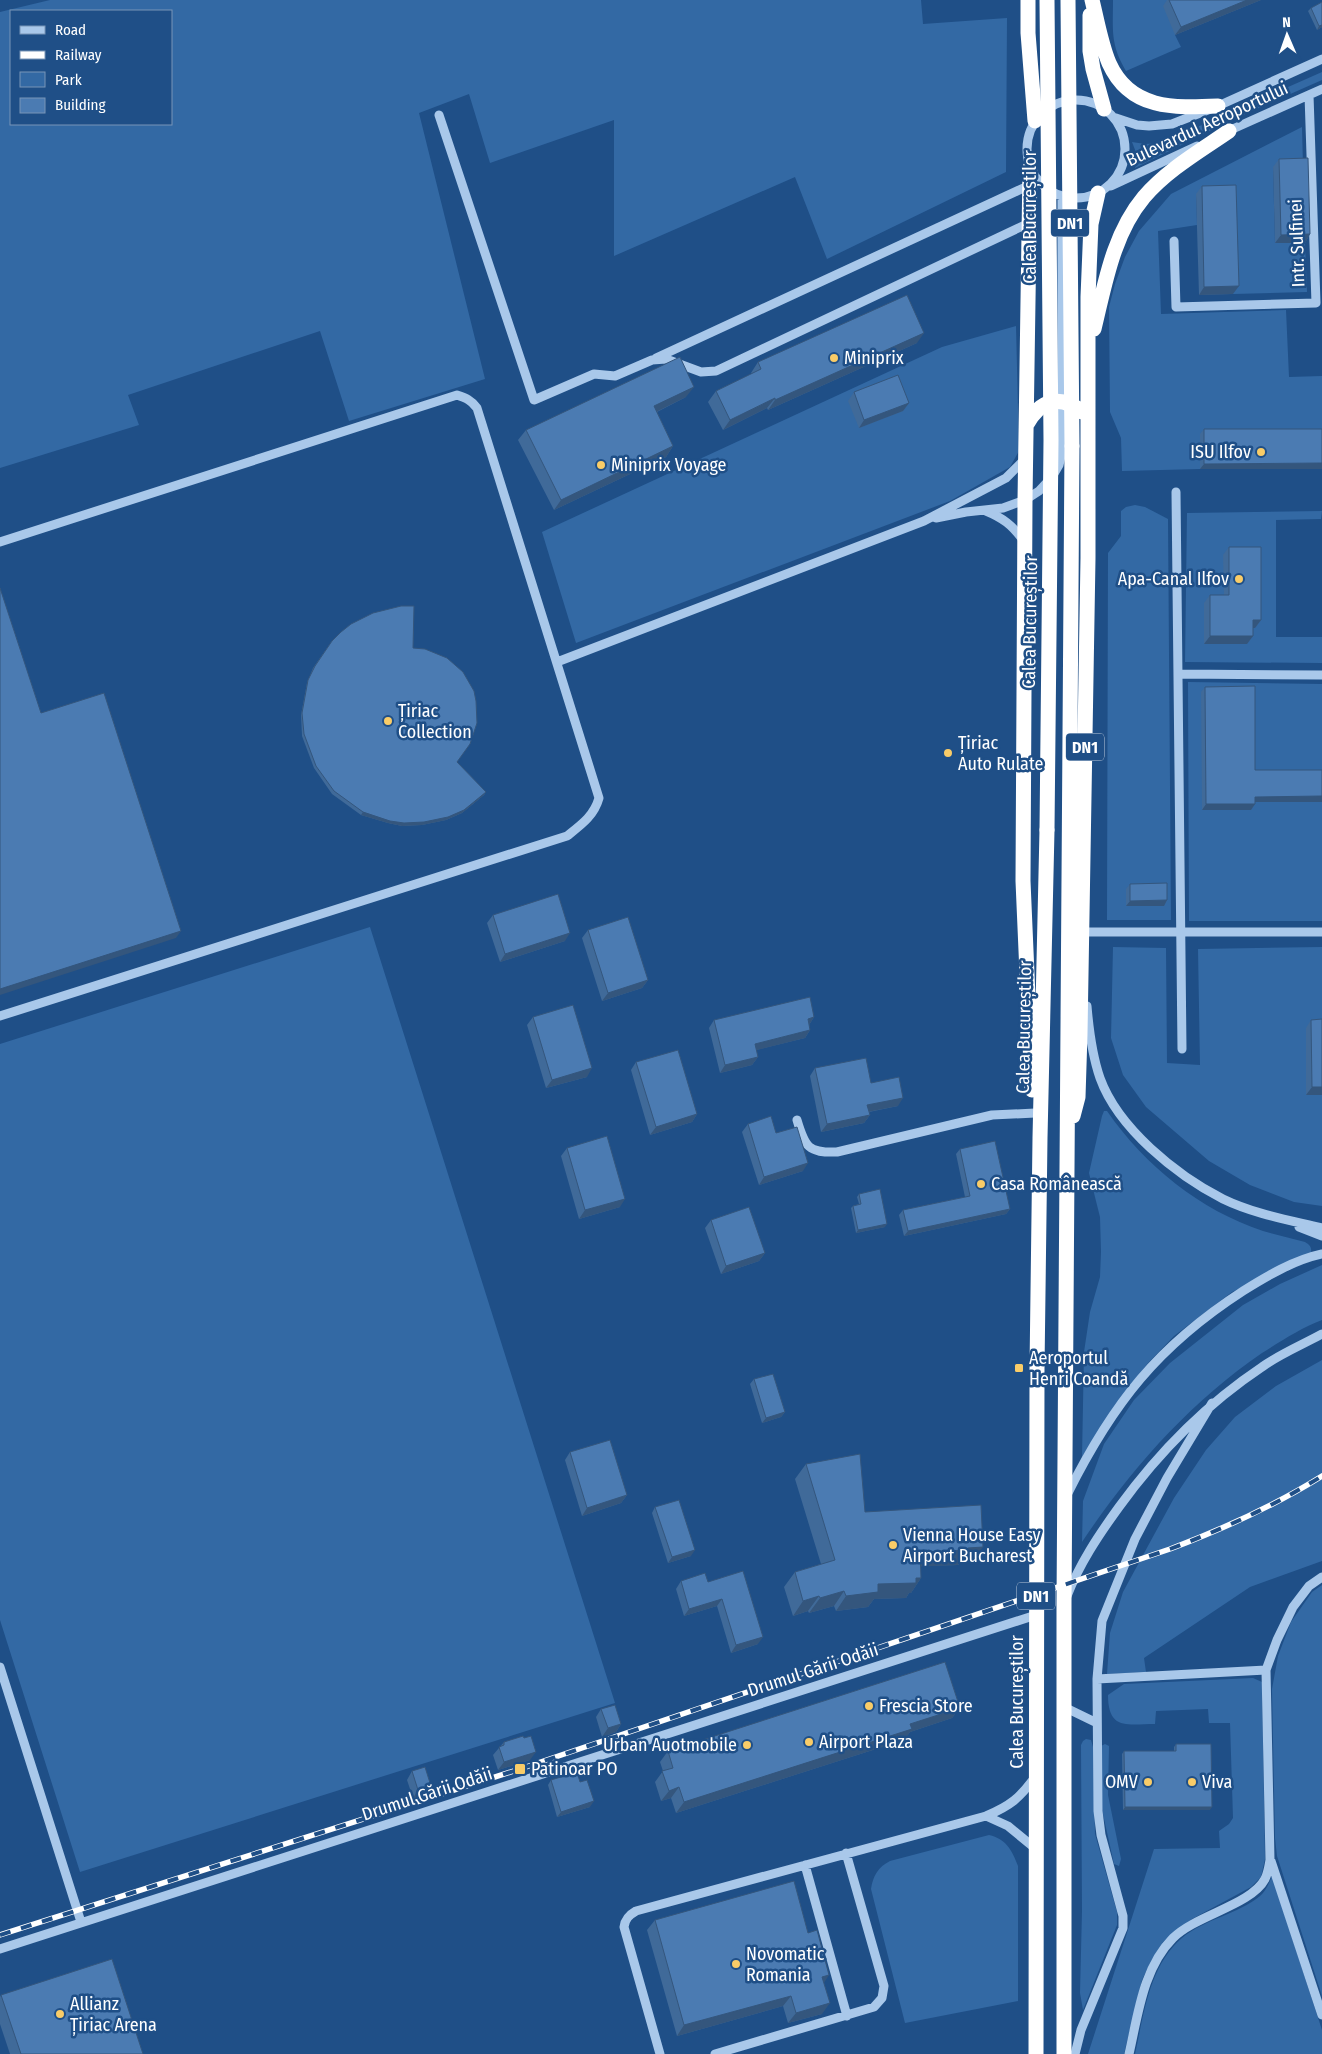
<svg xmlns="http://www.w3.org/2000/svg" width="1322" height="2054" font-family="'Fira Sans Condensed',sans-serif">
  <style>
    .green { fill: #3369a4; fill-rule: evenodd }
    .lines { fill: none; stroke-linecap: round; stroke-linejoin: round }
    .minor { stroke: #a9c8ea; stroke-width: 9 }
    .highway { stroke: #fff; stroke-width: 15 }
    .rail-casing { stroke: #fff; stroke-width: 5.5 }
    .rail { stroke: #1f4f87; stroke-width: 4; stroke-dasharray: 11; stroke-linecap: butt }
    .highway-bridge { stroke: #fff; stroke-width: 15 }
    .wall { fill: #406a99 }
    .shaded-wall { fill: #34567d }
    .building { fill: #4b7bb2; stroke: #34567d }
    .poi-dot { fill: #f9cc68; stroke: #1f4f87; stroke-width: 2 }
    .labels { text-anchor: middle; stroke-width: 5; stroke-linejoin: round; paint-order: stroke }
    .shield { fill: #1f4f87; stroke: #bccadb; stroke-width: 1 }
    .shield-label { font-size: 16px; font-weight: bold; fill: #fff }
    .street-label { font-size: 18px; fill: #fff; stroke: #1f4f87 }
    .poi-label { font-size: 18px; fill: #fff; stroke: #1f4f87; text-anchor: start }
  </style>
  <rect width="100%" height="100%" fill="#1f4f87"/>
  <path class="green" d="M50,0H921L923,24L1007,18L1006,172L827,259L795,177L614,256V120L490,163L469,94L419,113L485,379L349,421L320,331L128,395L139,425L0,468V12ZM11,11H171V124H11Z
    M1113,0H1176L1175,35L1181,47L1126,71C1110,44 1113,30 1113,0Z
    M1322,72V80L1234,119L1135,168L1137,155L1132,142L1145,144L1161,143Z
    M1302,127L1303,166L1273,167L1275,243H1305L1307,292L1233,294L1196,194L1197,225L1158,231L1161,314L1286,310L1289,377L1322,376V434H1200V469L1122,471L1121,438L1110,412L1109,307L1115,284L1125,257L1139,231L1171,194Z
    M1016,326L1019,451L1010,467L950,501L576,643L542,532L942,347Z
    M1135,505L1145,507L1168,519L1171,920H1107L1108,553L1121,536V511L1126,507Z
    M1322,511L1321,519L1276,520V637H1322V663L1185,662L1187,513Z
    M1188,682L1322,684V921H1189Z
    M370,927L615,1703L80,1872L0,1620V1044Z
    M1113,947L1166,948L1167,1063L1200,1065L1198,949L1322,947V1206L1294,1202L1250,1185L1209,1161L1146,1107L1123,1075L1111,1038Z
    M1104,1111H1107C1145,1166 1200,1210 1263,1231C1277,1235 1291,1238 1305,1242C1310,1245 1312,1247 1311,1254L1232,1292L1174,1336L1148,1363L1120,1399L1082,1457L1084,1352L1090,1312L1100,1277L1101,1252L1100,1217L1089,1173L1102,1116Z
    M1322,1265V1320C1301,1328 1281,1341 1262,1353C1190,1402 1130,1470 1082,1542L1083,1501L1104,1444L1134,1400L1170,1363L1243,1305L1280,1284Z
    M1322,1360V1561L1250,1587L1144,1658L1146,1672L1107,1674L1110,1633L1123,1592L1174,1498L1206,1450L1235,1417L1276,1386Z
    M1322,1585V1996L1277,1856L1275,1838L1272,1689L1278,1656L1291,1622L1312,1592Z
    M1253,1678L1262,1682L1265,1859L1261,1877L1251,1887L1192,1919L1163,1942L1151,1961L1142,1980L1124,2054H1088L1154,1849L1220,1848L1219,1831L1229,1824L1233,1818L1230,1723H1209L1208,1709L1156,1711L1155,1724C1128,1724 1108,1731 1108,1695L1124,1684Z
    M1086,1739L1091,1740L1093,1747L1095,1834L1117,1912V1925L1083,2010L1080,1993L1082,1911L1081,1745L1083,1741Z
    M1105,1744L1109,1746L1108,1795L1121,1859L1119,1866L1114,1864L1101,1805V1746Z
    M989,1835C1006,1839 1012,1850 1018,1866V2001L905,2023L871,1889C873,1876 878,1867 890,1861Z
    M1272,1876L1322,2030V2054H1135C1144,2014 1149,1966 1182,1938C1205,1919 1238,1914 1260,1896C1266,1891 1269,1883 1272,1876Z"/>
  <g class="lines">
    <path class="minor" d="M1027 149a49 49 0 1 1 98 0a49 49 0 1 1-98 0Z
      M439,115L534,400L594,374L615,376L652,360L666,359L701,372L716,371L1029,223
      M1113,117L1137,125L1149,126L1172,124L1218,106L1322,59
      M1226,132L1322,89
      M1111,186L1197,146
      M1174,241L1176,307L1316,303L1309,95
      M656,358L1030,185
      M1176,492L1182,1049
      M986,511C1003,518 1012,525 1023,540
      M936,518L966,512L1003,508L1025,500L1039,491L1052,477L1059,465L1062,452V197
      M0,542L457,395C466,398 471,400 477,408L599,798C594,816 581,825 567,836L0,1016
      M557,662L924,521L1006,478L1024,460
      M1178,674L1322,675
      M1083,936L1082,932H1322
      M1087,1006C1089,1030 1092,1055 1100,1078C1118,1128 1176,1175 1223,1199C1254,1214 1289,1220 1322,1228
      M797,1120C805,1147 808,1153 837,1152L992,1115L1035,1113
      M1299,1227L1322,1236
      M1068,1493C1113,1403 1158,1346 1243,1291C1267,1276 1294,1260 1322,1254
      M1067,1596C1080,1563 1098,1536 1119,1507C1159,1452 1205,1405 1262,1367C1280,1354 1302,1345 1322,1334
      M0,1667L81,1922
      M1097,1679L1266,1670
      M1064,1707L1097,1723
      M986,1816L1008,1826L1036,1849
      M1271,1861L1322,2015
      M805,1865L847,2016
      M0,1949L1036,1615
      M660,2054L624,1927C625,1919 629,1915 636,1911L986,1816C1010,1806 1020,1798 1035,1777
      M715,2054L874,2007L882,1998L884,1986L846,1853
      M1075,2054L1081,2030L1123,1928V1916L1101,1835L1098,1811L1097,1679L1102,1621L1135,1539L1167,1478L1212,1403
      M1129,2054C1138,2015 1143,1968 1173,1938C1196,1915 1251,1905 1265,1879C1268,1873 1269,1866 1270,1860L1266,1670L1277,1640L1293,1607L1309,1586L1322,1577"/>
    <path class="highway" d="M1028,0V33L1035,121
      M1092,0C1097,20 1101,44 1109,63C1130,110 1174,108 1218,106
      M1090,15V51L1093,69L1104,109
      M1030,168L1025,500L1023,881L1032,1090
      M1094,329C1105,284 1113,234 1144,197C1167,170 1200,151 1229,131
      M1027,424C1040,401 1059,393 1082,412
      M1073,1116L1078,1097L1080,1034L1088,558V297L1091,224L1098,193
      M1036,2054L1037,1369L1040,1138L1047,830
      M1064,2054V1603L1072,446"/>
    <g class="rail-casing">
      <path id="rail" d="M0,1935L520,1769L1170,1549C1223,1529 1274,1506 1322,1476"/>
    </g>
    <use href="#rail" class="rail"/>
    <path class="highway-bridge" d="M1068,0L1072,446
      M1047,830L1051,440L1047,0"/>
  </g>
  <path class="wall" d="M1167,0H1261L1175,35L1163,6Z
    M1311,8L1322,27L1317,30L1308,11Z
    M1279,159L1310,234L1305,243H1275L1273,167Z
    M1202,186L1233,294L1199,295L1196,194Z
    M917,343L768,410L767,408L723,430L708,402L716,391L752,374L751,373L758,362Z
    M854,392L909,403L903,411L859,428L848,401Z
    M686,397L657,412L673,446L666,457L554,510L518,440L526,430Z
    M1204,429H1322V469H1200V434Z
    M1229,547L1261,620L1255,628H1253V636L1247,644H1204V603L1210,595H1224L1223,555Z
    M332,641L413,648L457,762L486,792L484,795L462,813L446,820L422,825L402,826L388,823L361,815L332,794L314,768L302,736L301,715L307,683L313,668Z
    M1205,687L1255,802V804L1251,810H1202L1201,692Z
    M1130,884L1167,900L1164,906H1126V889Z
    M493,915L565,941L500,962L487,923Z
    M588,930L648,980L642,988L602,1001L582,938Z
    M533,1017L587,1077L546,1088L527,1025Z
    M814,1017L809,1025L810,1030L805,1038L756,1050L758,1057L752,1065L720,1073L709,1028L714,1020Z
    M1311,1020L1322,1095H1306V1028Z
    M636,1062L697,1114L692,1122L650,1135L631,1070Z
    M815,1068L871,1083L898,1106L869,1112L870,1115L864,1123L821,1132L810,1076Z
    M748,1124L776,1133L803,1171L759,1185L742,1132Z
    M567,1148L620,1207L579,1219L561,1156Z
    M960,1149L1010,1209L1006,1214L904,1236L899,1215L903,1210L965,1197L956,1154Z
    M859,1194L885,1227L856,1233L851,1208L853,1206L859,1204L857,1197Z
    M711,1220L765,1253L759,1261L721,1274L705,1228Z
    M754,1379L785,1412L781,1417L762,1423L750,1384Z
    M570,1452L627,1495L621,1503L582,1516L565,1460Z
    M806,1464L865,1512L972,1562L960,1563L958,1565L921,1566V1578L911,1593H909L906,1598L874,1599L868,1607L836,1611L834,1606L809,1613L808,1611L793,1616L784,1587L795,1572L821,1564L795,1479Z
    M655,1507L691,1556L668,1563L652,1513Z
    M681,1581L708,1582L758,1644L731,1653L717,1606L684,1616L676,1589Z
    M960,1708L952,1718L910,1732L904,1740L676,1813L671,1798L661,1801L655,1782L663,1771L660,1762L668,1751Z
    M601,1709L621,1724L616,1732L602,1737L596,1717Z
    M504,1742L530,1760L498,1770L493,1755Z
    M1176,1744L1210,1810H1123L1122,1754L1124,1751H1174V1747Z
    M412,1771L431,1786L426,1794L413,1798L407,1780Z
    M551,1780L580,1782L590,1807L557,1817L548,1785Z
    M655,1920L808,1933L824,1983L822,2014L788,2023L783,2006L677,2036L647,1930Z
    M1,1995L143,2054H10L0,2024V1997Z"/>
  <path class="shaded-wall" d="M1247,0H1261L1175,35L1181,27Z
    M1322,25V27L1317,30L1319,26Z
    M1310,234L1305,243H1275L1281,235Z
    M1239,286L1233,294L1199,295L1204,287Z
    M924,333L917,343L768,410L775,400Z
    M694,387L686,397L646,417L654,406Z
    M775,398L767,408L723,430L730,420Z
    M909,403L903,411L859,428L864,420Z
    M673,446L666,457L554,510L561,500Z
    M1322,463V469H1200L1204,464Z
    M1253,620H1261L1255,628H1247Z
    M1210,636H1253L1247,644H1204Z
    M486,792L484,795L462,813L446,820L422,825L402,826L388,823L361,815L363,812Z
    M1322,796V802H1251L1255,797Z
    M1206,804H1255L1251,810H1202Z
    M1167,900L1164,906H1126L1130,901Z
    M181,931L176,938L0,995V989Z
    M570,933L565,941L500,962L505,954Z
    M648,980L642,988L602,1001L608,993Z
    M814,1017L809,1025L808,1019Z
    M810,1030L805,1038L749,1052L755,1044Z
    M758,1057L752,1065L720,1073L725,1065Z
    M592,1068L587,1077L546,1088L552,1080Z
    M1312,1087H1322V1095H1306Z
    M903,1098L898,1106L862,1113L867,1105Z
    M697,1114L692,1122L650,1135L656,1127Z
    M870,1115L864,1123L821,1132L827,1124Z
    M808,1163L803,1171L759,1185L764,1177Z
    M625,1199L620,1207L579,1219L585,1210Z
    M1010,1209L1006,1214L904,1236L908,1231Z
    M887,1224L885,1227L856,1233L858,1230Z
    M765,1253L759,1261L721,1274L726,1266Z
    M785,1412L781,1417L762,1423L766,1418Z
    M627,1495L621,1503L582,1516L587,1508Z
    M983,1547L972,1562L960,1563L958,1565L910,1567L920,1552Z
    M695,1550L691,1556L668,1563L672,1557Z
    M916,1578H921L911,1593H909L906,1598L874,1599L868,1607L836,1611L846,1596L878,1584Z
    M844,1591L834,1606L809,1613L820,1598Z
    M819,1596L808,1611L793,1616L803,1601Z
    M722,1599L717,1606L684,1616L689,1609Z
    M763,1637L758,1644L731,1653L736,1645Z
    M960,1708L952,1718L910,1732L904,1740L676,1813L684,1802L910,1724Z
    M621,1724L616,1732L602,1737L608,1728Z
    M536,1752L530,1760L498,1770L504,1762Z
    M431,1786L426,1794L413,1798L418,1790Z
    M679,1787L671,1798L661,1801L669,1791Z
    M594,1801L590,1807L557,1817L561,1812Z
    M1125,1807H1212L1210,1810H1123Z
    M829,1975L822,1986V1977Z
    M791,1996L783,2006L677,2036L684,2025Z
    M830,2003L822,2014L788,2023L796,2013Z"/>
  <path class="building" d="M1169,0H1247L1181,27Z
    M1322,2V25L1319,26L1311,8Z
    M1308,158L1310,234L1281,235L1279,159Z
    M1236,185L1239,286L1204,287L1202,186Z
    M907,295L924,333L775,400V398L730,420L716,391L761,369L758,362Z
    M680,357L694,387L654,406L673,446L561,500L526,430Z
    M898,375L909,403L864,420L854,392Z
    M1204,429H1322V463L1204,464Z
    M1229,547H1261V620H1253V636H1210V595H1229Z
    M0,588L41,713L104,693L181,931L0,989Z
    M401,606H414L413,648L425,649L447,658L463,672L474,691L476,701L477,723L470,744L457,762L486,792L464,810L448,817L424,822L404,823L390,821L363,812L334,791L316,766L304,734L302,713L308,680L315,666L332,641L341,632L351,624L373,613Z
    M1255,686V770H1322V796L1255,797V804H1206L1205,687Z
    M1167,883V900L1130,901V884Z
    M558,894L570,933L505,954L493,915Z
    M628,917L648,980L608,993L588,930Z
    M810,997L814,1017L808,1019L810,1030L755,1044L758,1057L725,1065L714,1020Z
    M573,1005L592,1068L552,1080L533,1017Z
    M1322,1019V1087H1312L1311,1020Z
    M678,1050L697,1114L656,1127L636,1062Z
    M866,1058L871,1083L899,1077L903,1098L867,1105L870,1115L827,1124L815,1068Z
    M771,1116L776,1133L797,1127L808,1163L764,1177L748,1124Z
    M607,1136L625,1199L585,1210L567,1148Z
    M995,1141L1010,1209L908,1231L903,1210L970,1196L960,1149Z
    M880,1189L887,1224L858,1230L853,1206L861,1204L859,1194Z
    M749,1207L765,1253L726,1266L711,1220Z
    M773,1374L785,1412L766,1418L754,1379Z
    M610,1440L627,1495L587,1508L570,1452Z
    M860,1454L865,1512L981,1505L983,1547L968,1548V1550L920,1552L921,1578H916V1583L878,1584V1592L846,1596L844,1591L820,1598L819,1596L803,1601L795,1572L835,1560L806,1464Z
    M679,1500L695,1550L672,1557L655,1507Z
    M743,1571L763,1637L736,1645L722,1599L689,1609L681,1581L705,1573L708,1582Z
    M945,1662L960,1708L910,1724L912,1729L684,1802L679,1787L669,1791L662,1771L673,1768L668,1751Z
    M615,1705L621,1724L608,1728L601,1709Z
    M523,1736L524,1738L531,1736L536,1752L504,1762L499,1747L504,1745V1742Z
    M1176,1744H1211L1212,1807H1125L1124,1751H1176Z
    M425,1767L431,1786L418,1790L412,1771Z
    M577,1772L580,1782L587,1780L594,1801L561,1812L551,1780Z
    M794,1881L808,1933L817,1930L829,1975L822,1977L830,2003L796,2013L791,1996L684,2025L655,1920Z
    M112,1959L143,2054H21L1,1995Z"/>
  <g class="poi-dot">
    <circle cx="834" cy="358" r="5"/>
    <circle cx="1261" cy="452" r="5"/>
    <circle cx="601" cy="465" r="5"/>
    <circle cx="1239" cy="579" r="5"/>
    <circle cx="388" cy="721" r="5"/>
    <circle cx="948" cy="753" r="5"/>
    <circle cx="981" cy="1184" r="5"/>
    <rect x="1014" y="1363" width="10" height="10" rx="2.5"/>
    <circle cx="893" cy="1545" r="5"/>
    <circle cx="869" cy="1706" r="5"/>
    <circle cx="809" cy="1742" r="5"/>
    <circle cx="747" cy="1745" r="5"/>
    <rect x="514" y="1763" width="12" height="12" rx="2.5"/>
    <circle cx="1148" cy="1782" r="5"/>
    <circle cx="1192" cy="1782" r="5"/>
    <circle cx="736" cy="1964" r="5"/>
    <circle cx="60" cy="2014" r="5"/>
  </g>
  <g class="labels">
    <g class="shield">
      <rect x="1051" y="209.5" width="38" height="27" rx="4"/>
      <rect x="1066" y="733.5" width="38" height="27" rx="4"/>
      <rect x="1017" y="1582.5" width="38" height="27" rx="4"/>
    </g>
    <g class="shield-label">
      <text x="1070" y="229">DN1</text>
      <text x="1085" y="753">DN1</text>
      <text x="1036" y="1602">DN1</text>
    </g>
    <g class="street-label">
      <text transform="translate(1207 124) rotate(-25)" y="6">Bulevardul Aeroportului</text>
      <text transform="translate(1030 217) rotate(-90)" y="6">Calea Bucureștilor</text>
      <text transform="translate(1297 243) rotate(-92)" y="6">Intr. Sulfinei</text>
      <text transform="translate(1030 622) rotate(-89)" y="6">Calea Bucureștilor</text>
      <text transform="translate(1024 1027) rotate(-89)" y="6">Calea Bucureștilor</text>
      <text transform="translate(813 1670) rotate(-18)" y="6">Drumul Gării Odăii</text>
      <text transform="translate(1017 1702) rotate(-90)" y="6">Calea Bucureștilor</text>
      <text transform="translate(427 1794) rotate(-18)" y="6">Drumul Gării Odăii</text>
    </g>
    <g class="poi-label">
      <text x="844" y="364">Miniprix</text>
      <text x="1251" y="458" text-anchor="end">ISU Ilfov</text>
      <text x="611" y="471">Miniprix Voyage</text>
      <text x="1229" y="585" text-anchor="end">Apa-Canal Ilfov</text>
      <text x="398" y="717">Țiriac<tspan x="398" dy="21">Collection</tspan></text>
      <text x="958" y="749">Țiriac<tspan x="958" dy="21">Auto Rulate</tspan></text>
      <text x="991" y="1190">Casa Românească</text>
      <text x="1029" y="1364">Aeroportul<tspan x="1029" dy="21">Henri Coandă</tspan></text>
      <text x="903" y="1541">Vienna House Easy<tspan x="903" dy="21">Airport Bucharest</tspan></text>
      <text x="879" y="1712">Frescia Store</text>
      <text x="819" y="1748">Airport Plaza</text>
      <text x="737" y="1751" text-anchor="end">Urban Auotmobile</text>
      <text x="531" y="1775">Patinoar PO</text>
      <text x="1138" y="1788" text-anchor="end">OMV</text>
      <text x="1202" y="1788">Viva</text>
      <text x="746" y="1960">Novomatic<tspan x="746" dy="21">Romania</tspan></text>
      <text x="70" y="2010">Allianz<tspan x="70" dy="21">Țiriac Arena</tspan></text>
    </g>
  </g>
  <rect x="10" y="10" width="162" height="115" fill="#1f4f87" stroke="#7995b7"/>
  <rect x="20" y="26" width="25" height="8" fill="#a9c8ea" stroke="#7995b7"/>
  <text x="55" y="35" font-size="15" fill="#ffffff">Road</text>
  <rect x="20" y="51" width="25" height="8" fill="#ffffff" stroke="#7995b7"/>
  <text x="55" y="60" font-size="15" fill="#ffffff">Railway</text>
  <rect x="20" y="72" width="25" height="15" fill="#3369a4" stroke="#7995b7"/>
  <text x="55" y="85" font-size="15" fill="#ffffff">Park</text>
  <rect x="20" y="98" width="25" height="15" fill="#4b7bb2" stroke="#7995b7"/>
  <text x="55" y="110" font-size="15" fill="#ffffff">Building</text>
  <g transform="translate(1287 35) rotate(358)" stroke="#1f4f87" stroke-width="4" paint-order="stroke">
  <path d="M0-4L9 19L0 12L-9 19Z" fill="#ffffff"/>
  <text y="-8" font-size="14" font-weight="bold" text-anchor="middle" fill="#ffffff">N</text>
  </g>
</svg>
